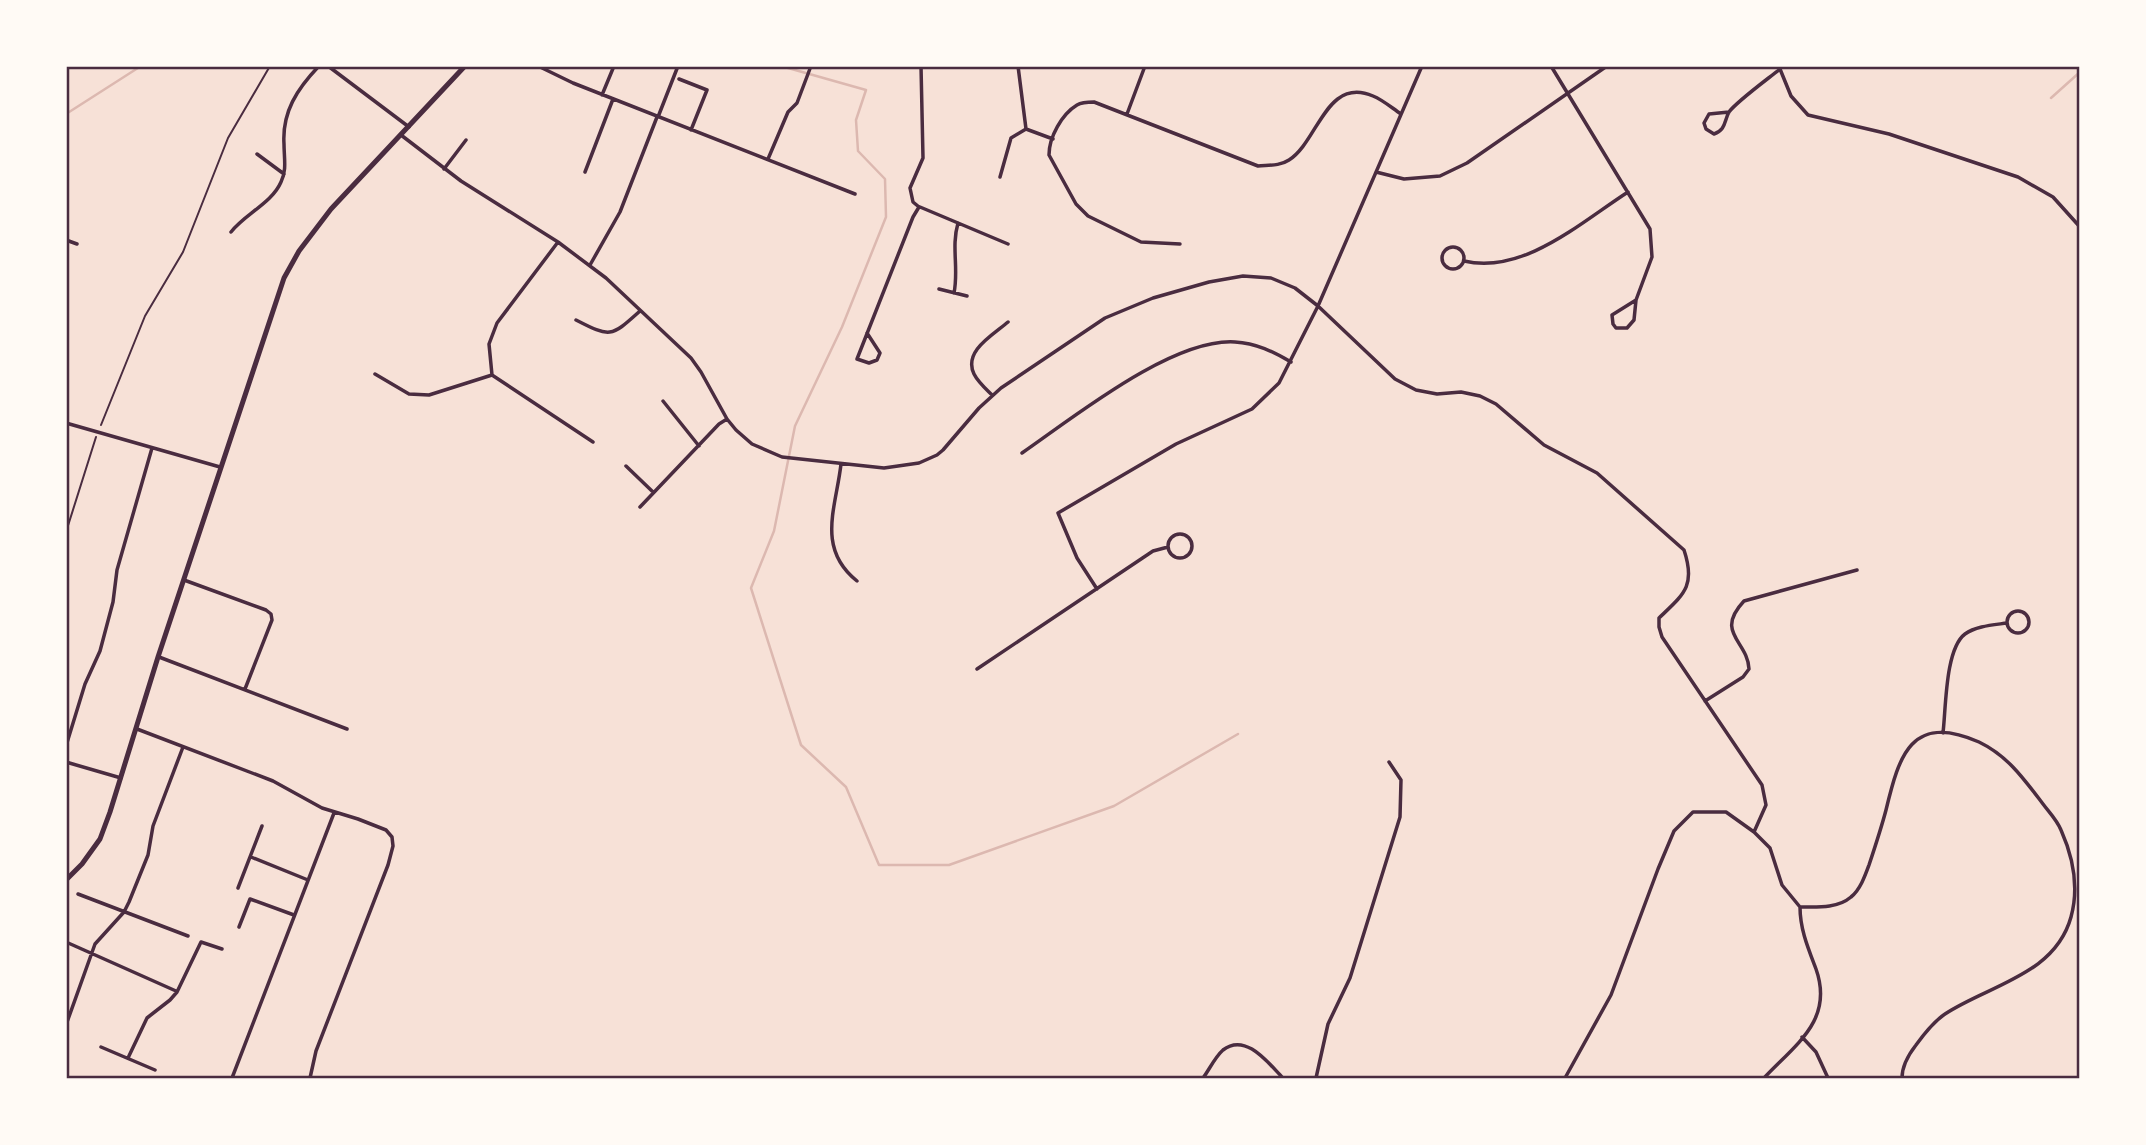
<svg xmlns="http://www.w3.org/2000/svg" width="2146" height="1145" font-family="'Fira Sans',sans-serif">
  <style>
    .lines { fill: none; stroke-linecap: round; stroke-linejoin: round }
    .stream { stroke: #dcb8b0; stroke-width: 2.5 }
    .path { stroke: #4a2c40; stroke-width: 2 }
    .minor { stroke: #4a2c40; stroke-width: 3.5 }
    .secondary { stroke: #4a2c40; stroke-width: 5 }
    .neatline { fill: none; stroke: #4a2c40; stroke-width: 2.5 }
  </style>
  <rect width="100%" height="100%" fill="#f7e1d7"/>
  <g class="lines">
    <path class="stream" d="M781,66L866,90L856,120L858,151L885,179L886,217L842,327L795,426L774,531L751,588L801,745L846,787L879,865H949L1114,806L1238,734
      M2051,98L2080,72
      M66,114L141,66"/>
    <path class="path" d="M101,425L145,316L183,252L228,138L270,66
      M66,532L96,437"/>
    <path class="minor" d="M328,66L409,127
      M538,66L573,83L855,194
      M1018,66L1026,129
      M1551,66L1650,229L1652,257L1636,300L1634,320L1627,328H1616L1613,324L1612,315L1636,300
      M1780,69L1791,96L1808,115L1889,134L2018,177L2053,197L2080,227
      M679,79L707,90L691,130
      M602,95L614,66
      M1729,112L1709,114L1704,123L1706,129L1714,134C1726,130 1724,121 1729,112C1736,102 1769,78 1780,69
      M1127,114L1145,66
      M658,117L678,66
      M1026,129L1053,139
      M401,135L461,181L558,242L606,278L691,358L701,372L727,419L736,430L752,444L782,457L884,468L919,463L937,455L943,450L979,408L1001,388L1105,318L1153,298L1209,282L1243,276L1271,278L1295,288L1318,306L1395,379L1416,390L1437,394L1461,392L1480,396L1496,404L1544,445L1597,473L1684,550C1696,586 1684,594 1659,618V627L1662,637L1762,785L1766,805L1754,832
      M257,154L284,174
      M768,159L788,112L797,103L811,66
      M444,169L466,140
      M585,172L613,99
      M1376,172L1404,179L1440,176L1467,163L1607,66
      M1000,177L1011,138L1026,129
      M920,207L1008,244
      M231,232C245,214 272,203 281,182C287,170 284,158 284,144C282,112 297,89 319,66
      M66,240L77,244
      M1180,244L1141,242L1088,216L1076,204L1049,155C1049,137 1062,114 1077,105C1082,102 1089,102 1094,102L1258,166C1269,165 1280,166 1289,160C1318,142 1326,76 1373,96C1383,100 1392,108 1401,114
      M1442 258a11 11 0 1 1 22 0a11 11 0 1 1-22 0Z
      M1464,261C1523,275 1580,223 1628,192
      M590,265L620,212L657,117
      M939,289L967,296
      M954,293C959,269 951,247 958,223
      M576,320C611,338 611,337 640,311
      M867,333L880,353L877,360L869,363L857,359L913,217L919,207L913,202L910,188L923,158L921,66
      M375,374L409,394L429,395L492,375
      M492,375L489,344L497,323L558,242
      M492,375L593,442
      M992,395C986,389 978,382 974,374C963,351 993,335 1008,322
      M663,401L699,446
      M66,423L220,467
      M1022,453C1073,418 1172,338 1235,342C1256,343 1274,352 1291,362
      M841,464C836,508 816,548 857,581
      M626,466L653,492
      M640,507L719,424L727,419
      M1168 546a12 12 0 1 1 24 0a12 12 0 1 1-24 0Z
      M184,580L266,610L271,614L272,620L245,689
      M1097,589L1077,558L1058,513L1176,444L1252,409L1279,383L1318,306L1422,66
      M2007 622a11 11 0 1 1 22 0a11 11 0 1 1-22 0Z
      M159,657L347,729
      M977,669L1153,551L1168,547
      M1705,701L1743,677L1749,669C1748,641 1714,633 1744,601L1857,570
      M137,729L273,781L322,808L358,819L386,830L392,837L393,846L388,865L316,1051L310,1078
      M1943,733C1946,709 1945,649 1965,634C1976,626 1993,625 2007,623
      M66,746L85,684L100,651L113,602L117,570L152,448
      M66,762L121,778
      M251,857L308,880
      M238,888L262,826
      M78,894L188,936
      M239,927L250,899L294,915
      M66,942L176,991
      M66,1025L95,944L124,912L129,902L148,855L153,826L183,747
      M1802,1037L1816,1052L1828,1078
      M101,1047L155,1070
      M128,1058L147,1018L170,1000L177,992L201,942L222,949
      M232,1078L334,813
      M1203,1078C1209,1070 1215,1057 1223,1050C1246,1032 1269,1064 1283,1078
      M1316,1078L1328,1024L1350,978L1400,817L1401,780L1389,762
      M1565,1078L1611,995L1658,869L1674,831L1693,812H1726L1754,832L1770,848L1782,885L1800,907C1816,907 1837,909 1851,897C1860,890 1865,876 1869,865C1875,847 1881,829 1886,810C1899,756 1911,712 1979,742C2008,756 2024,779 2043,804C2049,812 2057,820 2061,830C2073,857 2079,888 2071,917C2055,975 1989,985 1945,1014C1933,1022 1924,1034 1916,1045C1909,1054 1902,1067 1902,1078
      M1764,1078C1796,1044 1834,1020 1816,969C1808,948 1800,929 1800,907"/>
    <path class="secondary" d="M66,880L82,864L100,839L110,812L158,657L284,278L299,251L331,209L465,66"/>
  </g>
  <rect width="2146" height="1145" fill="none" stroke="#fffaf5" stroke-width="136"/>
  <rect x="68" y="68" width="2010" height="1009" class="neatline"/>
</svg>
